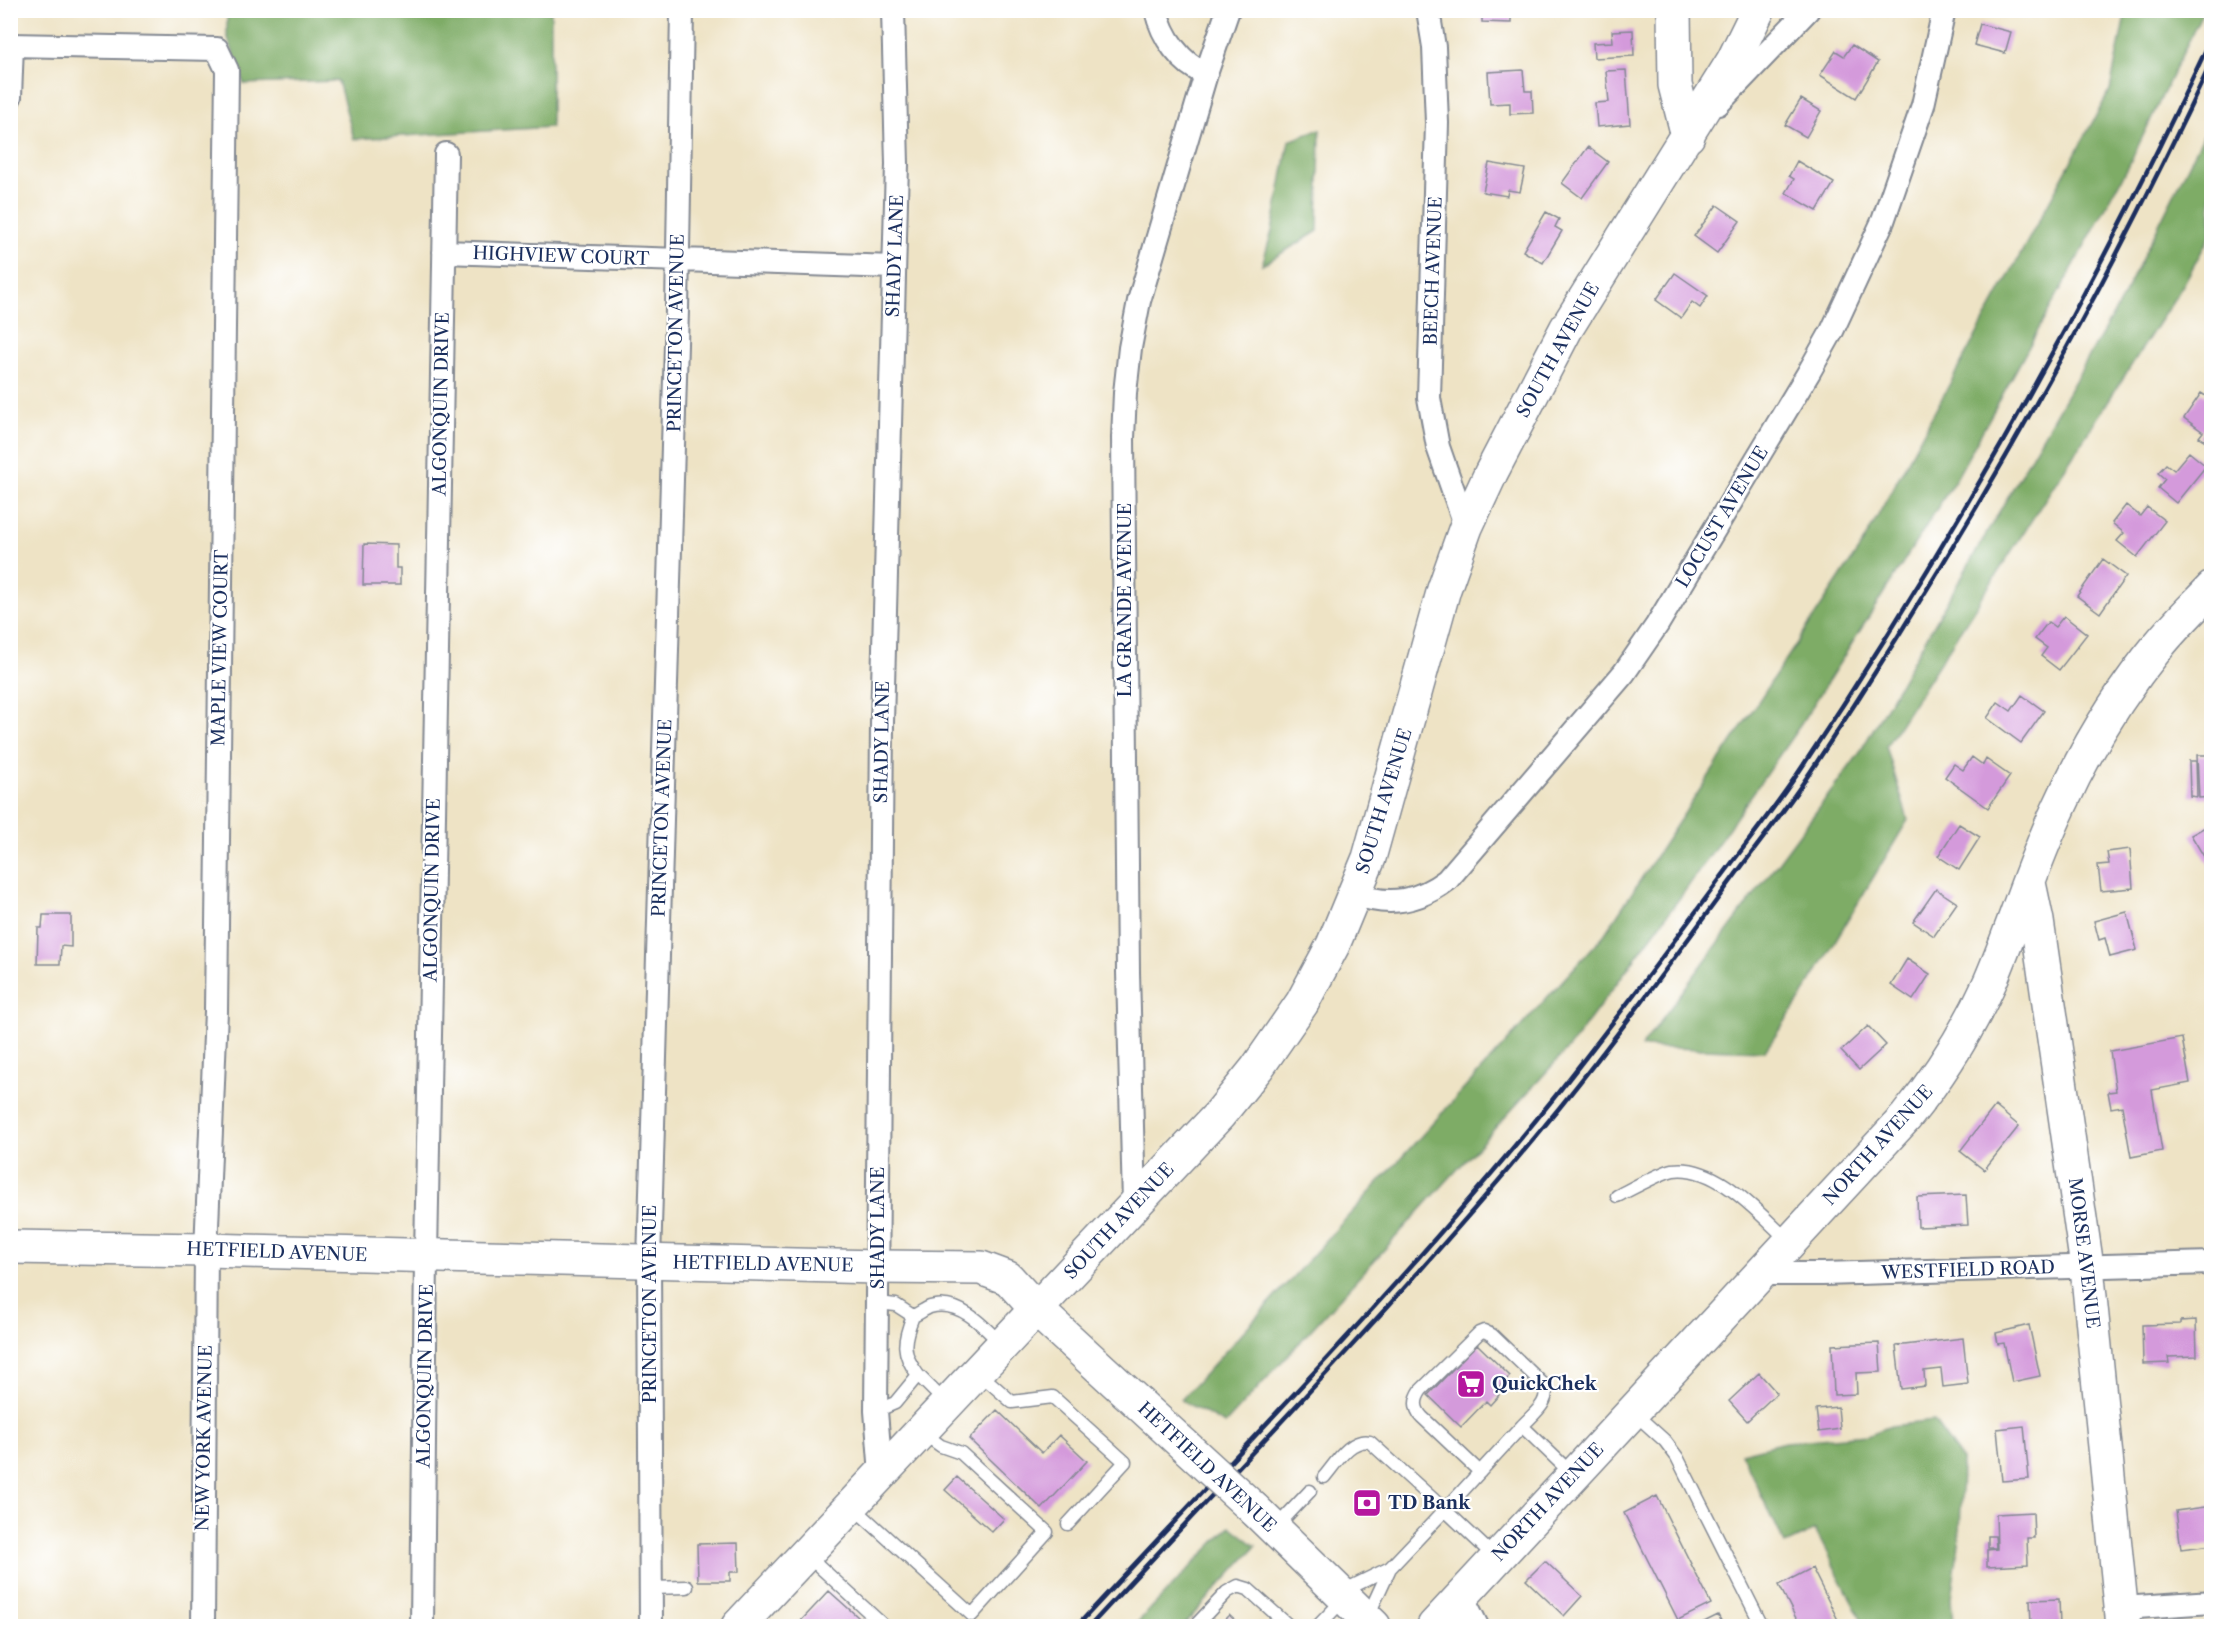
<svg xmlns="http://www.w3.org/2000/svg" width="2222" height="1637" font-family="'Libre Caslon Text',serif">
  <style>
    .forest { fill: #7eac66; stroke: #4c6e62; stroke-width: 1.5 }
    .building { fill: #d49adb }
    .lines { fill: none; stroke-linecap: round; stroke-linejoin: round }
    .lane-casing { stroke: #848992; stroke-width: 15 }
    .street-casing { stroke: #848992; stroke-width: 26 }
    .secondary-casing { stroke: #848992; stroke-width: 36 }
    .lane { stroke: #fff; stroke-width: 12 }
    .street { stroke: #fff; stroke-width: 22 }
    .secondary { stroke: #fff; stroke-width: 33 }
    .rail { stroke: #1b2f5e; stroke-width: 4.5 }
    .secondary-bridge-casing { stroke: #848992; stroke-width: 36; stroke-linecap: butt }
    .secondary-bridge { stroke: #fff; stroke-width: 33 }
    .labels { text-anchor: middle; stroke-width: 4.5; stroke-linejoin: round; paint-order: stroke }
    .street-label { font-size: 18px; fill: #1b2f5e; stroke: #fff }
    .poi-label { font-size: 18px; font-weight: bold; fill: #1b2f5e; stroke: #fff; text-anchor: start }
  </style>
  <rect width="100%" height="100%" fill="#fff"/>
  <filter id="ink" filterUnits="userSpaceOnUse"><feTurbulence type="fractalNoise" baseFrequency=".0167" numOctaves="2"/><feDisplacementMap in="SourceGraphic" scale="12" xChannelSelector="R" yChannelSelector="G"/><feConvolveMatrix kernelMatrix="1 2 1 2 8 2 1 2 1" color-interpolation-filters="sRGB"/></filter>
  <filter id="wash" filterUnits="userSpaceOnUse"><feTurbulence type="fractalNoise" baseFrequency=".008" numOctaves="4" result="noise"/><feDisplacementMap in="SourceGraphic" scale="24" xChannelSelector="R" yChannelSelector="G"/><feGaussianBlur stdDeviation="1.35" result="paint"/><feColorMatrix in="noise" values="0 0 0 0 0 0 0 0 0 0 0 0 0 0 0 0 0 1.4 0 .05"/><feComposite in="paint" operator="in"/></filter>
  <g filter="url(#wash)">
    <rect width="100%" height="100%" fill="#eee3c5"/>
    <path class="forest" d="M227,11H551V127L354,139L338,81L244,84L227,35Z
      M2126,11H2203L2128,167L1957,477L1801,724L1687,888L1571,1045L1225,1424L1181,1400L1604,935L1863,543L2110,90Z
      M2211,120V234L2183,285L1886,746L1908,820L1799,1001L1765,1051L1641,1047L1859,754L2120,303Z
      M1320,129L1318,231L1262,265L1272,231L1289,141Z
      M1934,1421L1962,1460L1960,1537L1951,1598L1953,1626H1865L1815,1530L1785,1544L1741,1453L1785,1442L1867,1435L1891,1426Z
      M1230,1526L1256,1546L1183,1626H1134Z"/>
    <g id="blocks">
      <path class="building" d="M1482,10H1511V23L1482,22Z
        M1980,24L2011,32L2005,53L1974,45Z
        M1633,30L1634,56L1594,58L1593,43L1613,42L1612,31Z
        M1852,45L1878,62L1856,98L1820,75L1836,51L1844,56Z
        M1523,70L1525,91H1532L1533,113L1510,114V103L1490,104L1488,72Z
        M1626,70L1630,124L1597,127L1595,103L1609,102L1606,71Z
        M1801,99L1821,111L1806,137L1785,125Z
        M1588,147L1608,162L1582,198L1562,183Z
        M1797,161L1834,183L1817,211L1786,193L1794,179L1789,176Z
        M1489,163L1525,169L1520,192L1508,190L1507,196L1483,192Z
        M1717,205L1740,221L1717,253L1694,236Z
        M1546,212L1559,219L1555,227L1562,231L1543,263L1523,251Z
        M1675,273L1708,296L1700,308L1692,302L1681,318L1656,300Z
        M2201,393L2212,400V445L2199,437L2203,432L2184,418Z
        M2189,452L2206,466L2176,503L2158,488L2165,479L2158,473L2166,464L2174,470Z
        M2126,505L2140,516L2147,507L2165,521L2137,557L2117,541L2124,533L2112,523Z
        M364,544L396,545V568H400V585H363Z
        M2103,559L2126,576L2100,613L2077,596Z
        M2064,616L2087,634L2059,670L2041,656L2047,648L2035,639L2048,622L2055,627Z
        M2022,695L2044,711L2021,743L1987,718L1998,702L2011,711Z
        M2197,755H2212V797L2199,798Z
        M1972,757L1983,765L1986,759L2010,776L1988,808L1945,777L1954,764L1963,770Z
        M2189,761H2196L2197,797L2190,796Z
        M2212,823V870L2191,835Z
        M1959,824L1980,837L1959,870L1938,856Z
        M2130,849L2133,888L2101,891L2098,865L2109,864L2107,852Z
        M1936,889L1957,903L1934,936L1913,922Z
        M2127,912L2137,950L2110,957L2105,938L2099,940L2094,921Z
        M43,915H71V947L61,946L60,964H37L38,928H42Z
        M1907,959L1930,974L1913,1000L1891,985Z
        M1868,1026L1886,1045L1859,1070L1841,1051Z
        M2182,1038L2190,1083L2152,1090L2162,1151L2131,1157L2122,1106L2111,1108L2108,1092L2116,1091L2110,1051Z
        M1995,1106L2019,1126L1984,1170L1960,1151Z
        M1966,1195L1968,1225L1918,1227L1917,1197Z
        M2196,1320L2197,1356L2168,1357L2169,1363L2143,1364L2142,1325L2180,1324V1321Z
        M2029,1325L2040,1376L2012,1382L2004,1343L1998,1344L1996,1333Z
        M1963,1338L1968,1384L1943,1387L1941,1369L1924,1371L1925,1386L1901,1389L1896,1346Z
        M1879,1343L1881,1372L1856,1373L1857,1394L1834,1395L1832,1345Z
        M1477,1344L1510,1376L1495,1391L1499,1395L1490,1405L1486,1401L1461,1427L1428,1395Z
        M1759,1373L1777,1393L1747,1421L1729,1401Z
        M1838,1407L1840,1429L1819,1432L1816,1409Z
        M997,1410L1042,1453L1059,1435L1087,1461L1042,1509L969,1439Z
        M2024,1426L2029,1479L2002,1481L1997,1429Z
        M957,1477L1004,1519L992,1532L945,1490Z
        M1657,1496L1711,1604L1678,1620L1624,1513Z
        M2212,1506V1545L2181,1549L2176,1511Z
        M2033,1512L2034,1538H2027L2028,1565L1987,1567V1550L1997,1549L1996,1514Z
        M1988,1536H1995L1996,1548H1988Z
        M738,1543L739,1572H730V1581H698L697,1544Z
        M1545,1561L1582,1596L1564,1616L1526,1580Z
        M1812,1568L1841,1626H1800L1779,1585Z
        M829,1591L868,1626H796Z
        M2059,1599L2060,1626H2031L2030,1600Z
        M1229,1615L1241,1626H1218Z
        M1718,1615L1724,1626H1696Z"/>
    </g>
  </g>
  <g filter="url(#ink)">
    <use href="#blocks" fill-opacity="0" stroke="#848992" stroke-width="1.5"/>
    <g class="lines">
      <g class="lane-casing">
        <path id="lane" d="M1617,1196C1629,1190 1662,1172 1673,1170C1717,1164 1759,1214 1789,1241
          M878,1303L896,1305L913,1316
          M978,1372L1012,1402L1053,1397L1125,1462L1068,1524
          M918,1375L947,1404
          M876,1411L895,1403L918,1375C901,1353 903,1341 913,1316C918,1314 925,1309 930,1307C959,1299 983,1325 1001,1344
          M1633,1412L1665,1441L1677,1457L1762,1626
          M1480,1472L1422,1417C1414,1408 1414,1400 1421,1390L1479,1333L1484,1331L1492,1335L1543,1384C1553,1401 1533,1414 1522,1426
          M1324,1477C1336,1463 1350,1438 1370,1442L1445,1510L1390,1568L1367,1618
          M852,1506L972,1615L1047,1532L961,1453L941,1446L923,1433
          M1276,1527L1310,1491
          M807,1555L884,1626
          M1496,1558L1445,1510L1522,1426L1572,1474
          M651,1588L687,1587
          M1343,1591L1390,1568
          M1195,1626L1227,1592L1238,1586L1248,1589L1289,1626
          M1318,1626L1344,1599"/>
      </g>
      <g class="street-casing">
        <path id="street" d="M1156,10C1162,37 1181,64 1206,74
          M1428,10L1434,47L1437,123L1429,398L1438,447L1466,527
          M10,45L217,49L227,70L216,1011L206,1250L203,1626
          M10,97L12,45
          M1718,104L1808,10
          M444,252L894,267
          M1355,894C1389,907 1418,902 1447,880L1624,673L1657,625L1809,372L1832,331L1883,221L1923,105L1944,10
          M1134,1203L1128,972L1123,438L1125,393L1130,348L1139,301L1206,74L1228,10
          M1761,1274H1822L2212,1263
          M881,1474L876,1411L882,723L897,164L893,10
          M1462,1596L1477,1626
          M2122,1608L2212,1602
          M422,1626L426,1256L446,154
          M651,1626L649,1261L677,310L682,10"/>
      </g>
      <g class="secondary-casing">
        <path id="secondary" d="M1674,10L1675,85L1688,136
          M2029,883L2037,921L2087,1267L2123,1626
          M10,1247L206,1250L877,1267L981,1268L1008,1278L1037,1310L1184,1445
          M1254,1509L1374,1626
          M738,1626L1219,1115L1257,1068L1302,1003L1333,945L1369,858L1444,589L1466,527L1491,473L1566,329L1733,61L1758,10
          M1434,1626L1906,1117C1940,1075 1968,1031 1990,982C2015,924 2032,864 2059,808C2085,750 2119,694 2159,645C2175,625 2194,607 2212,588"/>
      </g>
      <use href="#lane" class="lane"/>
      <use href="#street" class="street"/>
      <use href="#secondary" class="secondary"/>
      <path class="rail" d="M1077,1626C1237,1453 1404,1284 1553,1099C1608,1030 1661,959 1714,887C1741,850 1770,814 1796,776C1954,541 2092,293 2212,37
        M1090,1626C1248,1455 1413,1288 1560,1107C1615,1039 1667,968 1719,897C1747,858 1778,820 1805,780C1958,551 2095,311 2212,61"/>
      <g class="secondary-bridge-casing">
        <path id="secondary-bridge" d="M1184,1445L1254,1509"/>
      </g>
      <use href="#secondary-bridge" class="secondary-bridge"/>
    </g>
  </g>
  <defs>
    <g id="supermarket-square" transform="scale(1.5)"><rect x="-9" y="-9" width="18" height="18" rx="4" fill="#b5179e" stroke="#fff"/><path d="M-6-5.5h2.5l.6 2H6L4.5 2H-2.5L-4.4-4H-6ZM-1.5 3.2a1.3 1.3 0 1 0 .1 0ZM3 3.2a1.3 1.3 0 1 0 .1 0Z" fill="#fff"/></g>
    <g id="bank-square" transform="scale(1.5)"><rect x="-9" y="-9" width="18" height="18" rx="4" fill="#b5179e" stroke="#fff"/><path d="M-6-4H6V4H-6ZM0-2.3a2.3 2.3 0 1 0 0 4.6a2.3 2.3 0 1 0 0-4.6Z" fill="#fff"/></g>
  </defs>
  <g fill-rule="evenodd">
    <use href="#supermarket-square" x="1471" y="1384"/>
    <use href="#bank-square" x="1367" y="1503"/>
  </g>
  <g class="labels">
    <g class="street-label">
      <text transform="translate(561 256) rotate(2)" y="6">HIGHVIEW COURT</text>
      <text transform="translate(895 256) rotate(-88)" y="6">SHADY LANE</text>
      <text transform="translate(1433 271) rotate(-88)" y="6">BEECH AVENUE</text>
      <text transform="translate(676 333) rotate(-89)" y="6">PRINCETON AVENUE</text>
      <text transform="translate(1558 350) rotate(-61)" y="6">SOUTH AVENUE</text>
      <text transform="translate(441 404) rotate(-89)" y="6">ALGONQUIN DRIVE</text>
      <text transform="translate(1722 517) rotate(-59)" y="6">LOCUST AVENUE</text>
      <text transform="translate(1125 600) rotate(-90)" y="6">LA GRANDE AVENUE</text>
      <text transform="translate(220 648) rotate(-89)" y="6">MAPLE VIEW COURT</text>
      <text transform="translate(882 742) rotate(-89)" y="6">SHADY LANE</text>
      <text transform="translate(1384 801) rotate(-73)" y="6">SOUTH AVENUE</text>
      <text transform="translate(662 818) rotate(-88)" y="6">PRINCETON AVENUE</text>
      <text transform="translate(432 890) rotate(-89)" y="6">ALGONQUIN DRIVE</text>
      <text transform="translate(1878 1145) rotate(-48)" y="6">NORTH AVENUE</text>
      <text transform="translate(1119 1221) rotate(-47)" y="6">SOUTH AVENUE</text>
      <text transform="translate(878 1228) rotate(-90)" y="6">SHADY LANE</text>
      <text transform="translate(277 1252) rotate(2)" y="6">HETFIELD AVENUE</text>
      <text transform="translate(2084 1253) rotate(83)" y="6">MORSE AVENUE</text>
      <text transform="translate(763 1264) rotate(1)" y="6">HETFIELD AVENUE</text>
      <text transform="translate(1968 1270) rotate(-2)" y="6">WESTFIELD ROAD</text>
      <text transform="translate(650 1304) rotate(-90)" y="6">PRINCETON AVENUE</text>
      <text transform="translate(425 1376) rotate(-89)" y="6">ALGONQUIN DRIVE</text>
      <text transform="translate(204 1438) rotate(-89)" y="6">NEW YORK AVENUE</text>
      <text transform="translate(1207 1467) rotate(43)" y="6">HETFIELD AVENUE</text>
      <text transform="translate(1548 1502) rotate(-47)" y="6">NORTH AVENUE</text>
    </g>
    <g class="poi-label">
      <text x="1492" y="1390">QuickChek</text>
      <text x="1388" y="1509">TD Bank</text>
    </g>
  </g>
  <rect width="2222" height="1637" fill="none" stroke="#fff" stroke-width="36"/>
</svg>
